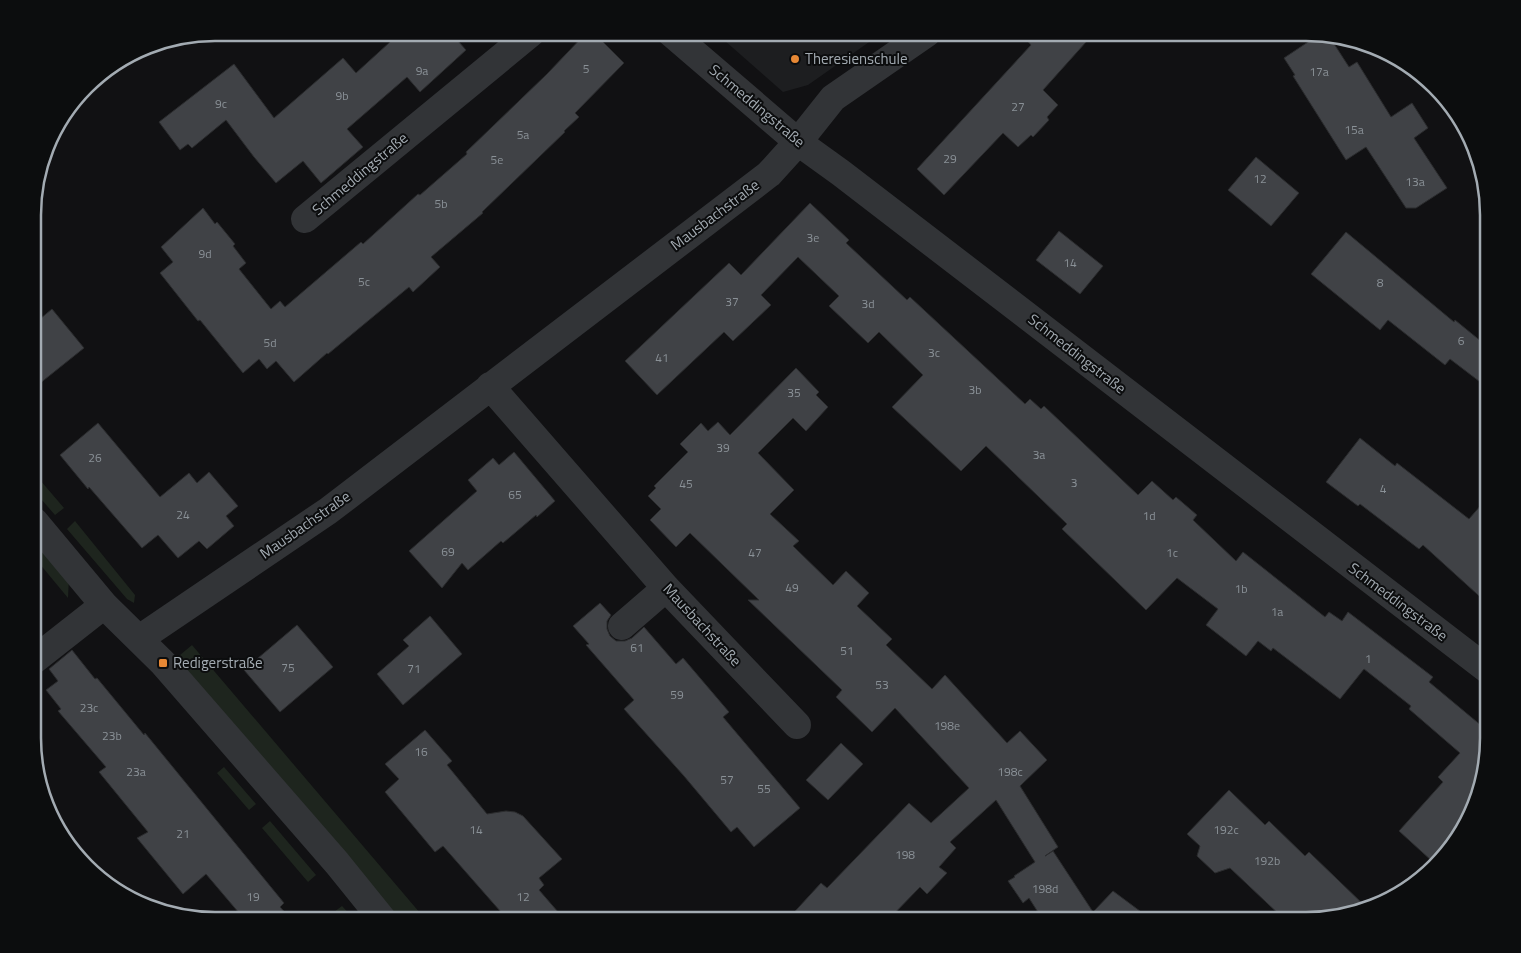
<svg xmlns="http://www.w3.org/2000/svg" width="1521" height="953" font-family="'Titillium Web',sans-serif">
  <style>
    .built { fill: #1d1e20 }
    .green { fill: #1e251e }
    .building { fill: #404246; stroke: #2b2c2e }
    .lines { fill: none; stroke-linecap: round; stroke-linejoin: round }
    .minor { stroke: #323437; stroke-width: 28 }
    .poi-dot { fill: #e78835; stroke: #0c0d0e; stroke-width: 2 }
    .labels { text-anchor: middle; stroke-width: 4; stroke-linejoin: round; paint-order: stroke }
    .number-label { font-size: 12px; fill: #8a9197 }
    .poi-label { font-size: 15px; fill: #a3abb2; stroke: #0c0d0e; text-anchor: start }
    .street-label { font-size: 15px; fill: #a3abb2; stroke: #0c0d0e }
    .rim { fill: none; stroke: #a3abb2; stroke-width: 2.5 }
  </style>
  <rect width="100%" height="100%" fill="#111113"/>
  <path class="built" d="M716,33H882L808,85L783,92Z"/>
  <path class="green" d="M34,473L64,508L55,515L34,491Z
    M75,521L135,595L134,603L127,599L67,529Z
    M34,538L69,577L68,598L34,557Z
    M192,645L426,920H395L174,660Z
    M224,767L256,804L249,810L217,773Z
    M270,821L316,875L308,882L262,828Z
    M342,906L355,920H341L334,912Z"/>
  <path class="building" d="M401,32H450L466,50L420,92L407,77L347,129L363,147L321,183L303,161L276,183L254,157L226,120L192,148L188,144L180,150L159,122L234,64L274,118L343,58L356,73Z
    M587,32H593L624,63L575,113L579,117L564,131L565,132L482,212L483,213L431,257L440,267L413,292L409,287L328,354L327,353L294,382L276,361L267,369L259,359L243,373L200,320L198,321L160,273L173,262L161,247L203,208L215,224L217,222L235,244L233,246L246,263L239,269L271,309L280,301L285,307L361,242L363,244L418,194L420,195L467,154L466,152L547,74Z
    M1020,32H1095L1043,90L1058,105L1047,117L1049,120L1033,137L1031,135L1018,147L1003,133L944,195L917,169L1031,45Z
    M1320,34L1329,36L1349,67L1357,62L1391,117L1412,103L1428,128L1414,138L1447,188L1416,208H1406L1366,147L1346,160L1293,76L1295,75L1284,58Z
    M1256,157L1299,193L1271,226L1228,190Z
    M810,203L849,240L846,243L907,300L910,297L1025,404L1030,399L1041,409L1044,406L1138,495L1152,481L1173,500L1176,497L1197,515L1193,520L1236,561L1243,552L1325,617L1329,612L1342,621L1348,612L1433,677L1429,682L1483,727L1488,721V749L1460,832L1433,862L1399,831L1443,782L1438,777L1460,753L1409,709L1411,706L1364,669L1340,699L1273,648L1271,651L1258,641L1246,656L1206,625L1218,609L1177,578L1146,610L1062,529L1067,524L986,446L961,471L892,407L923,375L879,332L868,343L829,306L839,296L798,257L761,295L771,305L733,341L724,332L657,395L625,361L729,263L741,275Z
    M1059,231L1103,266L1080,294L1036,260Z
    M1346,232L1454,322L1455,320L1488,347V388L1450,359L1445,365L1388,320L1380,330L1311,274Z
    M52,309L84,348L34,388V324Z
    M796,368L819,392L816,395L828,407L806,431L793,418L758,453L794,490L770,514L799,541L793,546L833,585L846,571L869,593L857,606L892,639L886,645L932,689L945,675L1007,743L1020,731L1047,760L1020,786L1058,847L1045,856L1053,851L1093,912L1113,891L1152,920H1043L1029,898L1023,903L1008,881L1015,877L1014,876L1035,862L996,800L950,842L956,848L939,867L947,873L927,894L920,887L888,920H787L821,883L827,888L909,803L931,823L969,788L895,708L872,732L836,697L842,690L748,600H759L690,533L676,547L650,520L661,509L648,496L656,488L654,486L688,452L680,444L701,423L708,431L718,422L730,435Z
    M98,423L160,497L189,473L197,483L209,472L238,506L226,516L234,526L207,549L199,541L178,558L158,535L142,548L89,487L88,489L60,455Z
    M1360,438L1395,466L1397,463L1469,519L1488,497V604L1423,545L1419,549L1360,504L1358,506L1326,482Z
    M514,452L555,501L537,517L536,515L503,543L501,541L468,570L462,563L442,588L409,551L477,491L468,480L493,458L499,465Z
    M600,603L611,615L607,621V629L610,636L616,641H625L632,638L644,627L676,664L683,658L729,712L723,717L800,808L754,847L737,827L731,832L684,776L624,709L634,700L586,645L589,644L573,626Z
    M430,616L462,654L403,705L377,674L409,646L403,640Z
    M297,625L333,667L280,712L244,670Z
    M72,650L95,679L97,678L144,735L145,733L284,903L280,907L292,920H245L206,874L183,894L137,838L148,832L99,772L106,767L58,711L61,709L46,690L58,681L49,669Z
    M425,730L452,761L447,765L487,814L506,811L515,812L523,816L562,859L539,878L544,885L539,890L565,920H508L443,846L435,852L385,792L399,779L385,764Z
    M841,743L863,764L828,800L806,780Z
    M1229,790L1265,825L1269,821L1305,856L1309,852L1365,906L1317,920H1285L1230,868L1215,873L1197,856L1200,846L1187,834Z"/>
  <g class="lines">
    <path class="minor" d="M671,33L798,142L841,173L1488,670
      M305,219L531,33
      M490,386L666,588L797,725
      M34,521L104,605L163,663L337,863L383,920
      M622,626L666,588
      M139,639L328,511L769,174L798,142L833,98L927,33
      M34,660L104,605"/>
  </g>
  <g class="poi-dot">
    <circle cx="795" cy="59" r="5"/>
    <rect x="158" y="658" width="10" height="10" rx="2.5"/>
  </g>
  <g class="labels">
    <g class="number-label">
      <text x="586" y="73">5</text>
      <text x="422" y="75">9a</text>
      <text x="1319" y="76">17a</text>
      <text x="342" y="100">9b</text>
      <text x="221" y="108">9c</text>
      <text x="1018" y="111">27</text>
      <text x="1354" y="134">15a</text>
      <text x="523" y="139">5a</text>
      <text x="950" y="163">29</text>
      <text x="497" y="164">5e</text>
      <text x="1260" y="183">12</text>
      <text x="1415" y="186">13a</text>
      <text x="441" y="208">5b</text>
      <text x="813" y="242">3e</text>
      <text x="205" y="258">9d</text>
      <text x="1070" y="267">14</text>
      <text x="364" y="286">5c</text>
      <text x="1380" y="287">8</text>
      <text x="732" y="306">37</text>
      <text x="868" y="308">3d</text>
      <text x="1461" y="345">6</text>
      <text x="270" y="347">5d</text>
      <text x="934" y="357">3c</text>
      <text x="662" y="362">41</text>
      <text x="975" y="394">3b</text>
      <text x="794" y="397">35</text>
      <text x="723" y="452">39</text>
      <text x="1039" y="459">3a</text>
      <text x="95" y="462">26</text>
      <text x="1074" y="487">3</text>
      <text x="686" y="488">45</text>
      <text x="1383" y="493">4</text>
      <text x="515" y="499">65</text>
      <text x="183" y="519">24</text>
      <text x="1149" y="520">1d</text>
      <text x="448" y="556">69</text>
      <text x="755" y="557">47</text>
      <text x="1172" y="557">1c</text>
      <text x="792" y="592">49</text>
      <text x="1241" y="593">1b</text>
      <text x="1277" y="616">1a</text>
      <text x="637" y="652">61</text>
      <text x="847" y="655">51</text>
      <text x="1368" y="663">1</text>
      <text x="288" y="672">75</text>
      <text x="414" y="673">71</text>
      <text x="882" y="689">53</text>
      <text x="677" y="699">59</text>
      <text x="89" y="712">23c</text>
      <text x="947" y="730">198e</text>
      <text x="112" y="740">23b</text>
      <text x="421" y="756">16</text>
      <text x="136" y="776">23a</text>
      <text x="1010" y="776">198c</text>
      <text x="727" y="784">57</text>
      <text x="764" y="793">55</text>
      <text x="476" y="834">14</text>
      <text x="1226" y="834">192c</text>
      <text x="183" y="838">21</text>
      <text x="905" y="859">198</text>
      <text x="1267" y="865">192b</text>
      <text x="1045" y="893">198d</text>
      <text x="253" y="901">19</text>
      <text x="523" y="901">12</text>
    </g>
    <g class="poi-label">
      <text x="805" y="64">Theresienschule</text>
      <text x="173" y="668">Redigerstraße</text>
    </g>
    <g class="street-label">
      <text transform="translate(757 106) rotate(40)" y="5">Schmeddingstraße</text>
      <text transform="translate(360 174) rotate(-40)" y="5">Schmeddingstraße</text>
      <text transform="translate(715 215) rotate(-37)" y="5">Mausbachstraße</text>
      <text transform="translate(1077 354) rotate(38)" y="5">Schmeddingstraße</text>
      <text transform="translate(305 525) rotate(-35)" y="5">Mausbachstraße</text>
      <text transform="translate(1398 602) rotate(37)" y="5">Schmeddingstraße</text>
      <text transform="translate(702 625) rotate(47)" y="5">Mausbachstraße</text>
    </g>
  </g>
  <path d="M0 0H1521V953H0ZM215 41H1306A174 174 0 0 1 1480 215V738A174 174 0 0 1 1306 912H215A174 174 0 0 1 41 738V215A174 174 0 0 1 215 41Z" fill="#0c0d0e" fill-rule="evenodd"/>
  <path class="rim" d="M215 41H1306A174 174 0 0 1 1480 215V738A174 174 0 0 1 1306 912H215A174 174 0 0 1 41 738V215A174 174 0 0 1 215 41Z"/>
</svg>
